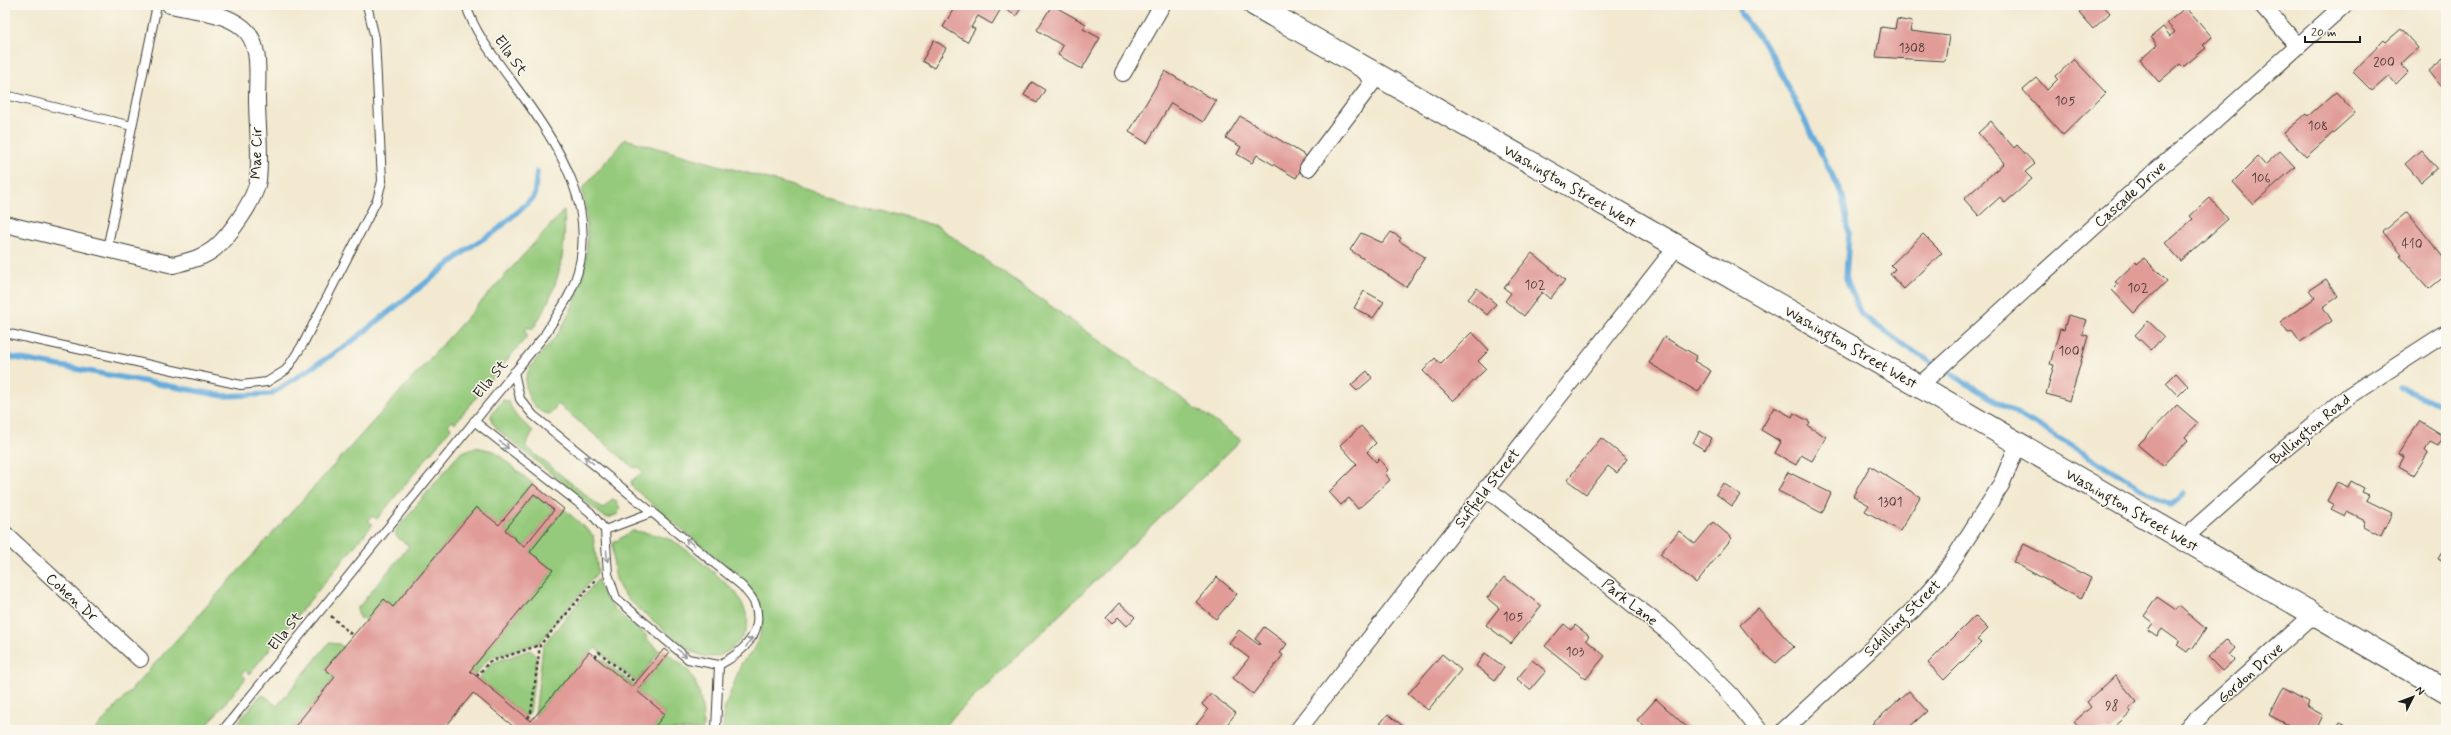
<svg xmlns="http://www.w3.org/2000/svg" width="2451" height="735" font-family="Mynerve,sans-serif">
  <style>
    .green { fill: #95ca7c; stroke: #58734c }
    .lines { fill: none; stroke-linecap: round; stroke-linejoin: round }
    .stream { stroke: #66acdc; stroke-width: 5.5 }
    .building { fill: #e19c98; fill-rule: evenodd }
    .lane-casing { stroke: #3c3b37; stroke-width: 10 }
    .street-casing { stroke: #3c3b37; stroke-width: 18 }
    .secondary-casing { stroke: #3c3b37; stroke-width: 24 }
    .path { stroke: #3c3b37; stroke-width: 2.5; stroke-dasharray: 3 3; stroke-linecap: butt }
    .lane { stroke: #fff; stroke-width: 8 }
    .street { stroke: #fff; stroke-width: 16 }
    .secondary { stroke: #fff; stroke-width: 22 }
    .oneway { stroke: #999 }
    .labels { text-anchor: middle; stroke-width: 3; stroke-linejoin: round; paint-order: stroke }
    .number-label { font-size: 13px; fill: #4d3c3b }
    .street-label { font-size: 15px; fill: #1c1c1c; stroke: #fbf7ec }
  </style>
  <rect width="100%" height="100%" fill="#fbf7ec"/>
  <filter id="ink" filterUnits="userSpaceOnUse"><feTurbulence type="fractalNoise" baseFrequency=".025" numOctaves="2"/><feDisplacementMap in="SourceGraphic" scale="8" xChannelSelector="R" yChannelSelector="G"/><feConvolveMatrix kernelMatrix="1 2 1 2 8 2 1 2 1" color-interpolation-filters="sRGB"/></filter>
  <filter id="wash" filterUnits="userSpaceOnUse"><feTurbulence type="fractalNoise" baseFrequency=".012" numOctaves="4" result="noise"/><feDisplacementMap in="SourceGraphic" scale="16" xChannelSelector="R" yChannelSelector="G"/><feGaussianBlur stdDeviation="0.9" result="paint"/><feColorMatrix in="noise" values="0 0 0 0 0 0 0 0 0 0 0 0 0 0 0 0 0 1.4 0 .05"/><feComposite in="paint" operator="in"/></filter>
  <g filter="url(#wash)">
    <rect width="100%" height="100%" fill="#f2e9d0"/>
    <path class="green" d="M625,139L937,226L1241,440L940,730H723L724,710L742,662L752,652L760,636L762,617L759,603L750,589L731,571L632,487L631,481L643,472L639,467L634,468L558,404L550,414C534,414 523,391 526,377C531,361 549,347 558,333C587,289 593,239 582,189Z
      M564,210C567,255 557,293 532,330L528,327L524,332L528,335L455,423L451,421L448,425L451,428L377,519L372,516L368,521L373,524L249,674L245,670L242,674L246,678L203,730H95Z
      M503,400L508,401L516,416L533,431L525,446L603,509L612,499L615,500L620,508L618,514L608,518L602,515L498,430L492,422L491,415Z
      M475,447L494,451L533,484L499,525L476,507L393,607L383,599L366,621L361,617L360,619L357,609L409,546L396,536V530L460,453Z
      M534,494L554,510L524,547L505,530Z
      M564,509L593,535L598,572L540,642L487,660L475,675L470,671L553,570L530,552Z
      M632,531C645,532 659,535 671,540C682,544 728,584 737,594C741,600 745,609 747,616C749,627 744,636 737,643C708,676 680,642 656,623C620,593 613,592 613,543Z
      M598,579C603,606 628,620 647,636L645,638L660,651L636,682L595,648L591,653L589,652L535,716L543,645Z
      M329,643L339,644L343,647L325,669L335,677L292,730H232L261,695L265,696L277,706Z
      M530,650L537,656L530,712L526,717L479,678L492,663Z
      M668,654C674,659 680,662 685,667C700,682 704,710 703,730H652L665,714L637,691Z
      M600,658L634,685L632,687L598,660Z"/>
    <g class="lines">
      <path class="stream" d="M1739,5L1741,14L1770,51L1843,197L1849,233L1846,278L1861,314L1906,347L2170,505L2184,494
        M5,356L224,396L271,394L350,343L473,245L496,231L534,197L537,172
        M2401,388L2446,407"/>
    </g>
    <g id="blocks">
      <path class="building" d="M956,5H1023L1016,16L1002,7L992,24L978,16L971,27L975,29L967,42L943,27Z
        M1052,5L1086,24L1083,29L1100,38L1082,69L1058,55L1063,46L1037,30Z
        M2089,5H2103L2110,13L2093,29L2079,13Z
        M2186,7L2212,37L2203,45L2206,48L2183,67L2180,64L2159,82L2140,60L2157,45L2151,37L2163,27L2170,36L2175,32L2167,23Z
        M1897,19L1912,22L1910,31L1949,36L1945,61L1876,57L1881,27L1895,29Z
        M2401,29L2418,48L2401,64L2408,72L2396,84L2389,76L2372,91L2353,72L2384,40L2386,42Z
        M934,40L946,48L934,68L922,61Z
        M2074,59L2106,93L2063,135L2023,90L2037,78L2047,90L2058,79L2056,76Z
        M2443,59L2446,61V82L2441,86L2429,71Z
        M1165,71L1216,101L1203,122L1171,103L1147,143L1129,132Z
        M1032,82L1045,90L1037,103L1024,95Z
        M2336,92L2355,113L2306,157L2284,133L2306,114L2308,116Z
        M1240,116L1308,157L1296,178L1257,155L1252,163L1237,154L1241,147L1226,138Z
        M1991,121L2014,148L2017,145L2035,164L2025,172L2032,179L2005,203L2000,197L1979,216L1964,199L2004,163L1978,133Z
        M2421,150L2437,168L2421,182L2405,164Z
        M2280,151L2295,167L2253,204L2233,182L2258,157L2265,165Z
        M2210,198L2228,219L2181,261L2165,243L2193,219L2190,216Z
        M2407,212L2446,261V275L2429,289L2400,256L2402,255L2383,232Z
        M1391,232L1401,238L1399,241L1425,257L1406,287L1350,250L1361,233L1383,243Z
        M1923,234L1942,253L1904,289L1890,274L1895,269L1891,265Z
        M1532,253L1565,280L1550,299L1542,292L1524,316L1505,301L1511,293L1504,288Z
        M2144,258L2167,281L2134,313L2112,290L2118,284L2115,282L2136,262L2137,264Z
        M2326,279L2338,297L2323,307L2332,321L2300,342L2292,331L2288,333L2280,322L2315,298L2309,290Z
        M1477,288L1496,304L1487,315L1468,299Z
        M1364,291L1384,302L1373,318L1354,308Z
        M2068,315L2087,320L2082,334L2088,336L2070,401L2046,394L2054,365L2050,364L2060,329L2064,330Z
        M2148,321L2164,336L2151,350L2135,335Z
        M1472,332L1489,350L1478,361L1486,369L1453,401L1423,371L1435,358L1440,364Z
        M1664,337L1697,356L1694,361L1711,371L1698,392L1649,363Z
        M1367,371L1372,378L1357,391L1351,385Z
        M2176,373L2188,386L2178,396L2166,383Z
        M2177,405L2198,423L2185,437L2188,440L2163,466L2138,445Z
        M1774,407L1792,417L1794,413L1810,422L1808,426L1826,437L1812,461L1801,455L1796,465L1775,453L1781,442L1761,430Z
        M2420,421L2444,436L2438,446L2430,442L2425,451L2428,453L2414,475L2399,466L2404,457L2398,454Z
        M1361,426L1376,443L1367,452L1376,462L1379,459L1388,470L1385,473L1390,480L1358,509L1349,498L1341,505L1329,492L1357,464L1340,445Z
        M1700,431L1712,438L1705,450L1693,443Z
        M1601,438L1627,459L1617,473L1608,466L1586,494L1567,480Z
        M1870,466L1920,497L1900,531L1865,511L1869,505L1853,496Z
        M1788,472L1831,493L1822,513L1778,491Z
        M2351,481L2364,488L2362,492L2369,495L2366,500L2392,513L2381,536L2363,526L2365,521L2347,512L2345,516L2331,509L2334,505L2327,501L2337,482L2348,487Z
        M1723,483L1740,495L1732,506L1716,494Z
        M533,484L564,509L530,552L553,570L470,671L531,721L589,652L632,687L664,649L669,653L637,691L665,714L652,730H511L514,727L473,693L443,730H292L335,677L325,669L384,599L393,607L476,507L499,525ZM534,494L554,510L524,547L505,530Z
        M1713,522L1732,538L1696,583L1660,554L1679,531L1695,544Z
        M2024,544L2091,578L2081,599L2013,562Z
        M2446,545V563L2438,559Z
        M2446,568V580L2441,577Z
        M1217,577L1237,594L1216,619L1196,602Z
        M1504,577L1541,606L1511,644L1486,625L1499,608L1487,598Z
        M2157,597L2176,610L2179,606L2206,629L2192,649L2190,648L2187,652L2177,645L2180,642L2162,629L2157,636L2148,630L2153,623L2144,616Z
        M1120,603L1135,617L1127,626L1118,617L1112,624L1106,618Z
        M1758,608L1794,647L1776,663L1761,651L1740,625Z
        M1975,616L1988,629L1977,640L1981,643L1944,680L1928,663Z
        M1564,624L1571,630L1575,625L1589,636L1586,640L1605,656L1586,679L1545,646Z
        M1264,627L1287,644L1280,653L1283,655L1253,694L1233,678L1249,658L1229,643L1239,630L1259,645L1260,643L1255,639Z
        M2227,639L2235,648L2229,655L2234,660L2222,671L2208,657Z
        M1485,653L1504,667L1495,680L1476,666Z
        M1442,654L1461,670L1428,710L1408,694Z
        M1532,660L1546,671L1530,690L1517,679Z
        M2115,676L2137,702L2129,709L2131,712L2111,730H2081L2074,722L2091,707L2087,702Z
        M2283,688L2308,702L2306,706L2323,715L2316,730H2298L2269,715Z
        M1909,691L1927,711L1906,730H1878L1872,724Z
        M1211,694L1236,713L1224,728L1227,730H1192L1208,710L1202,704Z
        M1656,699L1690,730H1648L1637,720Z
        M1388,714L1408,730H1375Z
        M2340,723L2349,727L2347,730H2336Z"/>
    </g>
  </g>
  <g filter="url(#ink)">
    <use href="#blocks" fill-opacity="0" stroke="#3c3b37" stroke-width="1"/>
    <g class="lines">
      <g class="lane-casing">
        <path id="lane" d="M5,95L132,126
          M107,249L157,5
          M5,333L241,385L267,382L286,370L303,344L377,200L382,181L375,38L367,5
          M474,421L590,512L605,530L608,574L616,598L688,659L719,665C742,653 765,633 755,604C753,598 746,591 742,586L533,415L520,399L514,372
          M605,530L653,512
          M223,730L544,336C552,322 562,309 569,295C608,214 557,143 511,80C494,57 474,32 466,5
          M716,730L719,665"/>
      </g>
      <g class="street-casing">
        <path id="street" d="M2262,5L2298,46
          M1123,73L1162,5
          M1308,168L1372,83L1363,67
          M5,224L173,265C188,261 203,258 215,248C230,235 255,200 258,180C261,153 257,125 257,98C257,76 262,42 242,27C223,12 193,10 170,5
          M1919,386L2151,175L2206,129L2344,5
          M1486,488L1668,632L1731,695L1759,730
          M5,534L140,659
          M2183,539L2281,452L2350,395L2446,333
          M1298,730L1677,246
          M1784,730L1913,610L1942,577L2001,485L2018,444
          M2185,730L2313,615"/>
      </g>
      <g class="secondary-casing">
        <path id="secondary" d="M1255,5L1677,246L2446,691"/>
      </g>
      <path class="path" d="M331,616L353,636
        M595,657L599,652L636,683
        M477,676L489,662L540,645
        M528,718L531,713L540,645L596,579"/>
      <use href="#lane" class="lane"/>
      <use href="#street" class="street"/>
      <use href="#secondary" class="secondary"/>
    </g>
    <defs><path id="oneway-shaft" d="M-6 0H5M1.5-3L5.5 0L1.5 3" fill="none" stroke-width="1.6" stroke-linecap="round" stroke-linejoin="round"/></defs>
    <g class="oneway">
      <use href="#oneway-shaft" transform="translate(504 445) rotate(39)"/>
      <use href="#oneway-shaft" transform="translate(589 460) rotate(-141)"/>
      <use href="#oneway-shaft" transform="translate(690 542) rotate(-141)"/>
      <use href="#oneway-shaft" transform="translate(607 556) rotate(85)"/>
      <use href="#oneway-shaft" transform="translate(749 642) rotate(-59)"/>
      <use href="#oneway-shaft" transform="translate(682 653) rotate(39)"/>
    </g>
  </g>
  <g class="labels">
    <g class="number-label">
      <text x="1912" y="52">1308</text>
      <text x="2384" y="66">200</text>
      <text x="2065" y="105">105</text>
      <text x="2318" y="130">108</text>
      <text x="2261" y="182">106</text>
      <text x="2412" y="248">410</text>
      <text x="1535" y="289">102</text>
      <text x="2138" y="292">102</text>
      <text x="2069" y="355">100</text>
      <text x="1890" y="506">1301</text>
      <text x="1513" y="621">105</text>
      <text x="1575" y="656">103</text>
      <text x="2112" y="710">98</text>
    </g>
    <g class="street-label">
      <text transform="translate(511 55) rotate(55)" y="5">Ella St</text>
      <text transform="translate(256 153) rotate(-89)" y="5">Mae Cir</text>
      <text transform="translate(1570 186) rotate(30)" y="5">Washington Street West</text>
      <text transform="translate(2130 194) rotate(-42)" y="5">Cascade Drive</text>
      <text transform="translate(1851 347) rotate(30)" y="5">Washington Street West</text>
      <text transform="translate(490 379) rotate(-50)" y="5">Ella St</text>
      <text transform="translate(2310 429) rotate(-40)" y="5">Bullington Road</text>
      <text transform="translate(1487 488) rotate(-52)" y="5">Suffield Street</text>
      <text transform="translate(2132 510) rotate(30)" y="5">Washington Street West</text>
      <text transform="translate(72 597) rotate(42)" y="5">Cohen Dr</text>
      <text transform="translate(1630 602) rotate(38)" y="5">Park Lane</text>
      <text transform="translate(1902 618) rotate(-45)" y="5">Schilling Street</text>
      <text transform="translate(285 631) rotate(-51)" y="5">Ella St</text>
      <text transform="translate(2250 673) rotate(-42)" y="5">Gordon Drive</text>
    </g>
  </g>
  <rect width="2451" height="735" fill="none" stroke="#fbf7ec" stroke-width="20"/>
  <g transform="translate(2413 697) rotate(48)" stroke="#fbf7ec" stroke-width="3" paint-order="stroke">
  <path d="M0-3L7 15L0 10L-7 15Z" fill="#1c1c1c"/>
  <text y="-6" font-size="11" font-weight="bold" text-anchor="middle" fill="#1c1c1c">N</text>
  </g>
  <path d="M2305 36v6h55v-6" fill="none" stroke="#1c1c1c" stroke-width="2"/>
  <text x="2311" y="36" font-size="12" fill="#1c1c1c" stroke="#fbf7ec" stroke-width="3" paint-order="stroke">20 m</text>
</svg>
